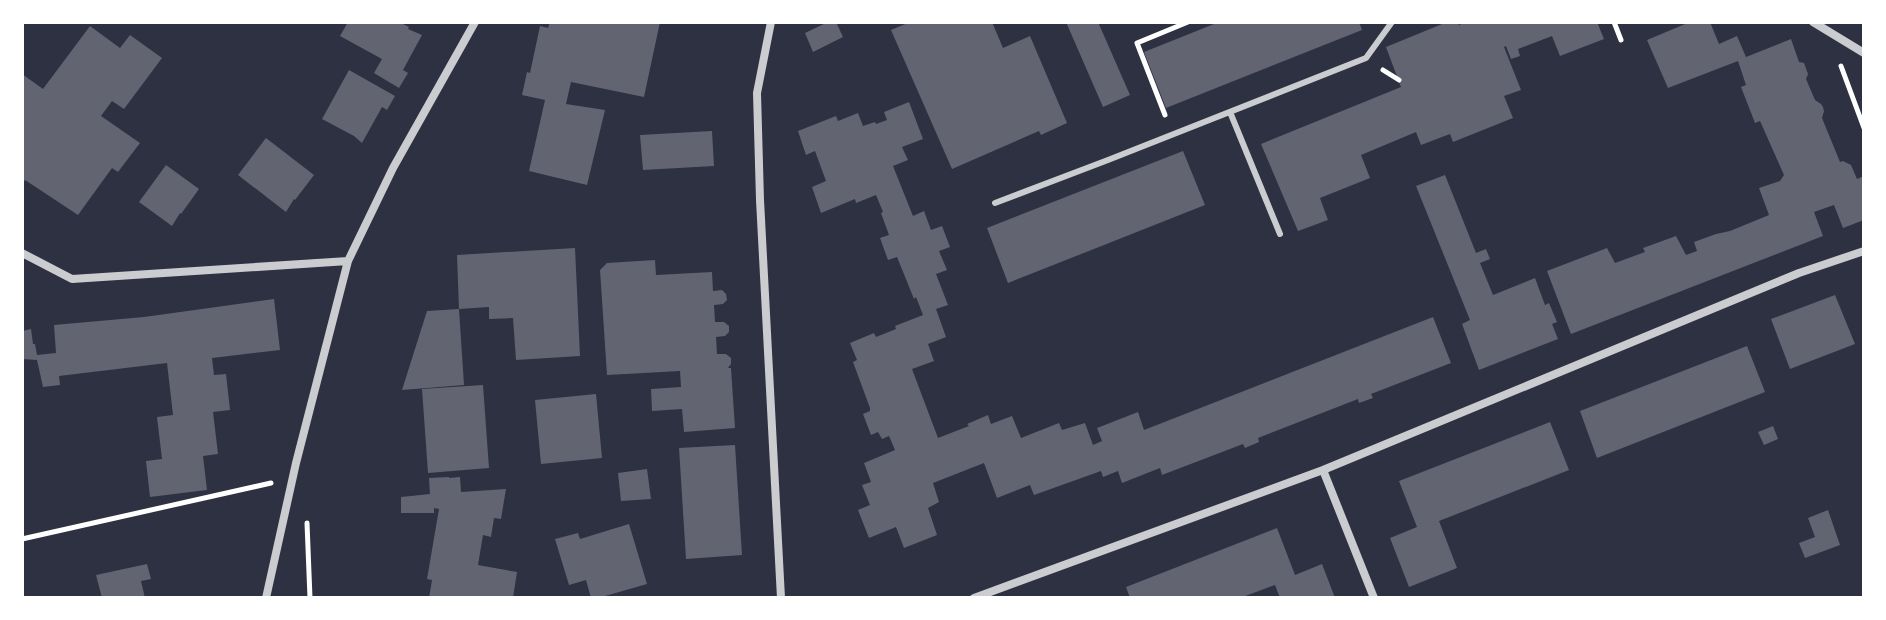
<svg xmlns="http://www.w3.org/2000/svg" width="1886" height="620" font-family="Manrope,sans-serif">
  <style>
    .building { fill: #626471 }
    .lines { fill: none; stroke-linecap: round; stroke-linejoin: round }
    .path { stroke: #fff; stroke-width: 5 }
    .service { stroke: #caccd0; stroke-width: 6 }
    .minor { stroke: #caccd0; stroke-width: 8 }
  </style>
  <rect width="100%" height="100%" fill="#2d3142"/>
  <path class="building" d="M348,22H399L409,27L408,29L422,35L403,70L408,73L399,88L374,73L382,59L340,36Z
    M550,22H660L644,97L571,82L566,104L605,110L587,185L529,171L545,100L522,95L527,72L530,73L540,26L548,28Z
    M828,22H836L843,37L813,52L805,33Z
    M910,22H992L1003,48L1030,36L1067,123L1041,135L1039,131L952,169L891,30Z
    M1066,22H1098L1130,95L1103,107Z
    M1219,22H1359L1362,30L1166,108L1144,52Z
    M1447,22H1457L1459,25L1466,22H1597L1604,39L1560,56L1552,36L1518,49L1520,56L1511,59L1506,46L1504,47L1521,90L1504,96L1513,118L1453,142L1450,134L1421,145L1416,132L1361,155L1370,178L1320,198L1328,220L1298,231L1261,144L1401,87L1386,47Z
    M1690,22H1710L1719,44L1737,36L1746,57L1791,39L1799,62L1804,63L1808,74L1806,79L1815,100L1821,104L1823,107L1824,111L1822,118L1840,162L1843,161L1851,165L1857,179L1864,176V220L1843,228L1834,205L1814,212L1823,236L1571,334L1547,271L1607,248L1615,263L1645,252L1643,248L1676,236L1686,255L1697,251L1694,242L1716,234L1730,231L1769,215L1759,188L1780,181L1784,175L1760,121L1755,123L1741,87L1746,85L1738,61L1668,88L1647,40Z
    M90,26L120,48L130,35L162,58L124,109L112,101L101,116L140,143L118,172L112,168L78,215L25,180L22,184V74L43,89Z
    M349,70L395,96L387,110L382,107L362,143L354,136L322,119Z
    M909,102L923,139L902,147L908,160L893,166L913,216L924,211L931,230L942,226L950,247L939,251L947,270L936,274L948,305L936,309L946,337L928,344L934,361L912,369L938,438L969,426L967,424L988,415L991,424L1012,416L1021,438L1059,423L1062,430L1085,423L1093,445L1102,441L1097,428L1138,412L1144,430L1433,317L1451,363L1371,394L1373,398L1359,403L1358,399L1258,438L1259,442L1245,448L1243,444L1162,475L1160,468L1122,483L1118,471L1103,477L1101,471L1034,495L1030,485L997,498L984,463L933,483L939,502L928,508L937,535L904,548L896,527L869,538L858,510L870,505L862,485L871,482L864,463L895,450L889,436L882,439L878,432L871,435L863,414L870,411V408L853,362L857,360L850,343L874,333L876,337L896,329L895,326L923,315L916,297L914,299L897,257L888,260L880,238L889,235L881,213L883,212L876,195L856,203L855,199L821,213L812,187L826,181L815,151L806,155L798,131L836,116L838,121L858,113L863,126L875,122L876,124L887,120L884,112Z
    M712,131L714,166L643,170L640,135Z
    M266,138L314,175L295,200L294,199L286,212L238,175Z
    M1183,151L1205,205L1008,283L987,228Z
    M166,165L199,189L181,214L180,213L172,226L139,202Z
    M1445,175L1476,253L1486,249L1490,259L1480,263L1493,295L1535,278L1545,305L1549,303L1557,322L1552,324L1558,339L1479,370L1462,324L1470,320L1416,186Z
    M575,248L580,356L516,360L513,318L489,319V307L459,309L457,255Z
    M655,260L656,275L712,272L713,291L722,290L726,294L727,300L723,304L714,305L715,322H724L729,326V332L725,336L716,337L717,354H726L731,358V364L728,368H731L735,428L684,432L682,409L652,411L651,389L681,387L680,371L607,375L600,270L607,263Z
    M1835,295L1855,344L1790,369L1771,319Z
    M274,299L280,350L212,358L214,375L226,374L230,410L213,412L218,454L203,456L207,490L150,497L146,461L162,459L157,417L173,415L167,363L59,376L60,385L43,387L37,360L22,359V331L31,329L33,344H35L37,355L56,353L54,325L144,317Z
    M459,309L464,385L402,390L427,311Z
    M1747,346L1765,392L1597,458L1580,411Z
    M483,385L489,468L428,473L422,389Z
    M596,394L602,458L541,464L535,400Z
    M1550,422L1569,470L1439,521L1457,568L1409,587L1390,538L1417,527L1399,481Z
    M1773,426L1778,439L1764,445L1758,432Z
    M735,445L742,555L686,559L679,448Z
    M647,469L651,499L621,501L618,473Z
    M449,477V478L460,477L461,492L506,489L501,519L494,518L491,537L483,535L478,565L517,572L513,598H429L432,580L427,579L439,509L434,508V513H401V497L430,494L429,478Z
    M1828,510L1840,545L1805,558L1799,543L1815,537L1808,518Z
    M629,524L647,584L598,598H591L586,580L569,585L555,539L578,533L580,539Z
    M1277,528L1295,575L1322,564L1335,598H1280L1275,585L1240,598H1130L1126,587Z
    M147,564L151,579L141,581L145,598H102L96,575Z"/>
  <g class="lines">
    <path class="path" d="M1614,22L1621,40
      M1841,66L1864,128
      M1383,70L1399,80
      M1165,115L1137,43L1188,22
      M307,523L310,598
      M22,539L271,483"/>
    <path class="service" d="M1230,112L1280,234
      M995,203L1108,160L1366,58L1392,22"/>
    <path class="minor" d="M771,22L757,93L760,200L781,598
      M1813,22L1864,53
      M22,253L72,279L348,261
      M1323,470L1374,598
      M266,598L296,463L348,261L393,168L475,22
      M974,598L1323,470L1799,273L1864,251"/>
  </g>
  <rect width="1886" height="620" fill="none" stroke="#ffffff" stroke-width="48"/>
</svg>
